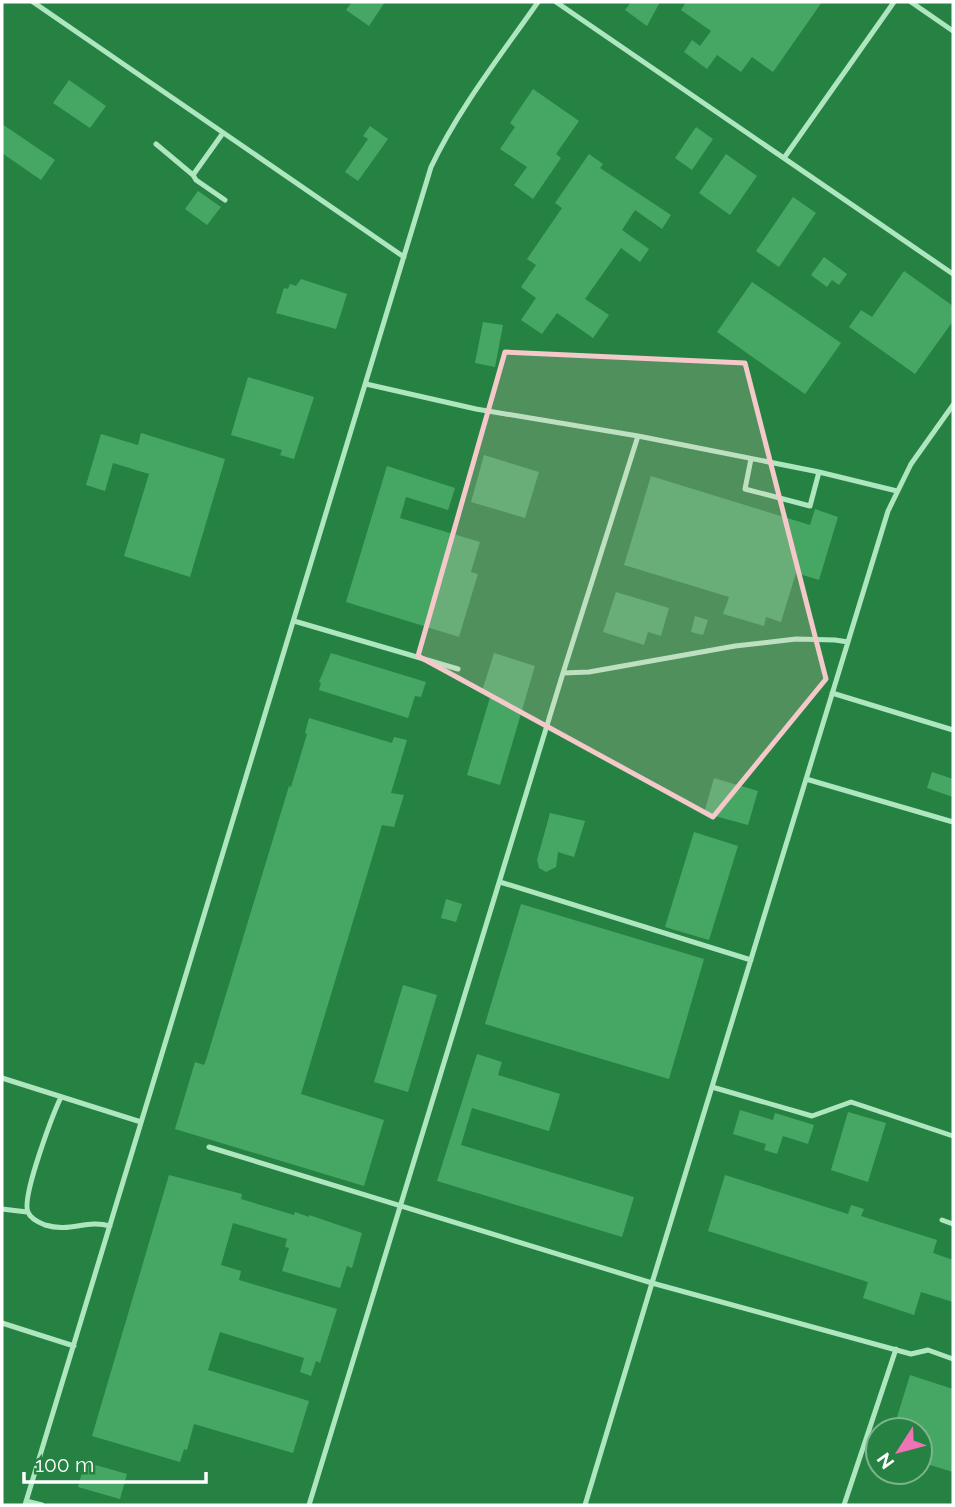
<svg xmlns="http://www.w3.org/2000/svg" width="955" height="1507" font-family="Raleway,sans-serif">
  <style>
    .building { fill: #46a764 }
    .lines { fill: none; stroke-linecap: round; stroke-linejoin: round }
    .service { stroke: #aee7bf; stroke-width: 5 }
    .marked { fill: #f5c9c9; fill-opacity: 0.2; stroke: #f5c9c9; stroke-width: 5; stroke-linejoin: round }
  </style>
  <rect width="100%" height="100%" fill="#268243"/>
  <path class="building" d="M352,2H385L369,26L346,10Z
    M631,2H660L647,26L625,10Z
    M686,2H822L773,72L752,57L741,72L717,55L707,69L684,52L692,40L700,46L711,31L681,10Z
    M69,80L106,106L90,128L53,103Z
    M533,89L579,121L556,154L561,158L533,199L514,185L527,167L500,149L515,127L510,123Z
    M2,124L55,160L41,180L2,153Z
    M370,126L388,139L358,181L345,172L368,139L363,136Z
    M696,127L713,139L692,170L675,158Z
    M589,154L603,164L600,168L671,215L662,229L635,210L622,230L649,249L640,262L621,248L585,299L609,315L593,338L557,313L542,334L521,320L536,298L521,287L536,265L527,259L562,208L555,203Z
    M726,154L757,176L730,215L699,193Z
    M198,191L221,207L207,225L185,209Z
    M793,197L816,213L779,267L756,251Z
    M824,257L847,274L839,285L832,280L827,287L811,275Z
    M904,271L953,306V321L915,374L849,327L861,310L872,317Z
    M301,279L347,294L336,329L276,313L284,288L288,289L290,284L296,286Z
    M752,282L841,343L805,394L717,332Z
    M483,322L503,325L495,367L475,363Z
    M248,377L314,397L294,459L280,455L282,450L231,435Z
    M141,433L225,459L190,577L124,556L149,474L113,463L105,491L86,485L101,434L138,445Z
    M484,455L539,472L525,518L471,502Z
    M387,466L455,488L448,510L406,497L400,518L480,542L471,572L478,574L459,637L346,602Z
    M651,476L810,525L815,509L838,517L819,580L796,573L781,622L766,617L764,626L723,614L729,597L624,565Z
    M616,592L669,608L661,636L648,632L644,645L603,632Z
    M695,616L708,620L703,635L691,632Z
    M331,653L426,682L421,697L415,696L408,718L319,690L321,683L319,682Z
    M494,653L535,666L500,785L467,775L491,694L482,691Z
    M309,718L392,743L394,737L407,740L391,793L404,795L394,827L382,825L301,1094L384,1120L364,1186L175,1129L195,1062L204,1065L207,1057L289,786L291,787L307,734L305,733Z
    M932,772L953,779V797L927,788Z
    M714,778L758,791L748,825L704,813Z
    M550,813L585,821L574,857L558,852L556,867L546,872L539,868L537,860Z
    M694,832L738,846L709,940L665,927Z
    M446,899L462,904L456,922L441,918Z
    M521,904L704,959L669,1079L485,1024Z
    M403,985L437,995L408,1092L374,1082Z
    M477,1054L502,1062L498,1075L560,1094L549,1131L472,1108L461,1145L634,1197L622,1237L437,1181Z
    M740,1110L773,1120L775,1113L814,1125L808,1144L783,1136L777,1154L764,1150L766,1144L733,1134Z
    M848,1112L886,1123L868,1182L831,1170Z
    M169,1175L242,1194L241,1199L294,1215L295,1212L309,1217V1215L362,1233L352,1268L347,1266L340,1288L282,1271L289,1248L285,1247L287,1239L233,1223L221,1265L241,1271L239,1280L337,1309L320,1363L316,1361L311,1376L300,1372L304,1358L220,1332L208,1370L309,1401L293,1453L194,1424L187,1450L184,1449L180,1462L92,1436Z
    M725,1175L848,1214L851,1205L864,1209L861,1216L937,1240L933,1253L953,1260V1302L921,1292L914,1315L863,1298L868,1282L708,1231Z
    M910,1375L953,1389V1472L920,1462V1430H893Z
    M85,1462L127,1474L120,1499L78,1487Z"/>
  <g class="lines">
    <path class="service" d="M33,2L404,257
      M556,2L953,274
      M911,2L953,31
      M223,133L193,175L196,180L225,200
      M156,144L193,175
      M784,158L894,2
      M366,384L476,409L638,436L819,472L897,491
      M751,459L745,489L810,506L819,472
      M294,621L458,669
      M563,673L589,672L735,646L796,639L835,640L848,642
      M832,693L953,730
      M806,779L953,822
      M500,882L751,960
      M2,1078L141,1122
      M712,1087L812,1116L851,1102L953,1136
      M61,1097C53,1114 21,1198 28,1212C30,1218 40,1223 45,1225C71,1233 86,1219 110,1226
      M209,1147L652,1283L888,511L911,464L953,405
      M2,1209L27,1212
      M942,1220L953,1224
      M2,1323L74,1346
      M26,1501L42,1505
      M25,1505L431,167C459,108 501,55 538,2
      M309,1505L563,673L638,436
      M585,1505L652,1283L911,1354L928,1350L953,1359
      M844,1505L896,1349"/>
  </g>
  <path class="marked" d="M505,352L745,363L826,679L713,817L418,656Z"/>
  <rect width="955" height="1507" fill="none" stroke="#ffffff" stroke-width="7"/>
  <g transform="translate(899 1451) rotate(234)"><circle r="33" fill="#268243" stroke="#7db48e" stroke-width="2"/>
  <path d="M0-5L12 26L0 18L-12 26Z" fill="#f073b6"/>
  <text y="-10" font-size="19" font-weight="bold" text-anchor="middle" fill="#ffffff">N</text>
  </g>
  <path d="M24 1472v10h182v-10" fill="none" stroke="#ffffff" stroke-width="3.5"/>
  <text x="35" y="1472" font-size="21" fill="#ffffff" stroke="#268243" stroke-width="5" paint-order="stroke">100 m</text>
</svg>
